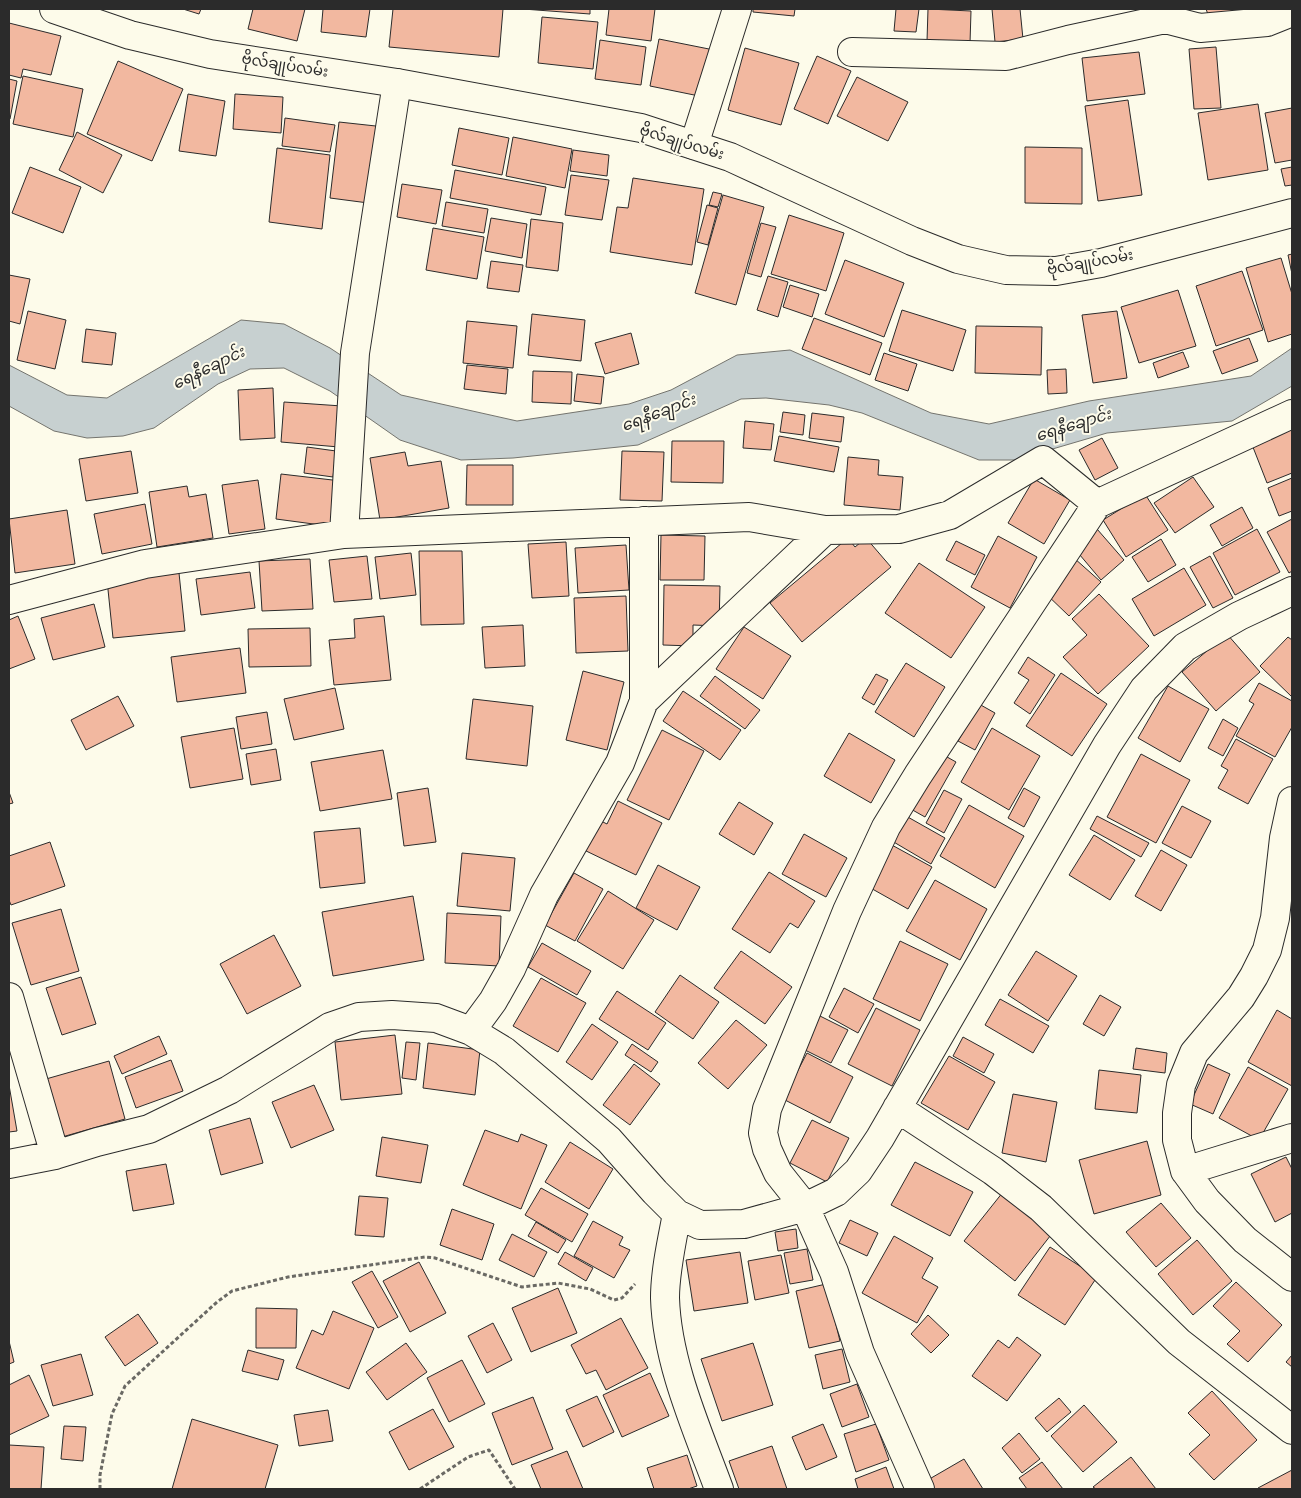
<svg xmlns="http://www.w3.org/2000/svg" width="1301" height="1498" font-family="Overpass,'Noto Sans Myanmar',sans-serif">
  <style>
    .water { fill: #c7d0d0; stroke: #74746e }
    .building { fill: #f2b8a0; stroke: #2b2b2b }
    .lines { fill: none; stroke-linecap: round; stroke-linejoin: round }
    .minor-casing { stroke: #2b2b2b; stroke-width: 30 }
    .major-casing { stroke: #2b2b2b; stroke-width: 30 }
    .path { stroke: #6a6964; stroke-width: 3; stroke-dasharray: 4 2.5; stroke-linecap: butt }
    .minor { stroke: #fdfbea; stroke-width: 28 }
    .major { stroke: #fdfbea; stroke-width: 28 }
    .labels { text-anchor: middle; stroke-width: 4; stroke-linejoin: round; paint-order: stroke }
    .street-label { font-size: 15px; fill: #2b2b2b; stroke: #fdfbea }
    .water-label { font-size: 16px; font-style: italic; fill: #2b2b2b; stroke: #fdfbea }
  </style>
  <rect width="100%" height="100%" fill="#fdfbea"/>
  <path class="water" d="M241,320L284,324L330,348L401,395L517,421L629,404L671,390L737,355L790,350L931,413L989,424L1089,401L1251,376L1292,348V386L1232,421L1107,433L1015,460H979L862,413L829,405L766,398L741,399L638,445L513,458L461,460L400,440L330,391L284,368L250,369L218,384L154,428L123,436L87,438L54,431L9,406V365L67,395L107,398Z"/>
  <path class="building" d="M183,9H201L199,14Z
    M253,9H305L297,41L248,29Z
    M323,9H370L366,37L321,32Z
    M393,9H503L499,57L389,47Z
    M523,9H590V14Z
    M609,9H655L651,41L606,35Z
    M753,9H795L794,16L753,12Z
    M896,9H919L916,32L894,31Z
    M928,9L971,11L970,43L927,41Z
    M992,9H1020L1023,39L995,42Z
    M1206,9H1239L1209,17Z
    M542,17L598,22L593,69L538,63Z
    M9,23L61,36L51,75L23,69L21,78L9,75Z
    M659,39L714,50L704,97L650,86Z
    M600,40L646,47L641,85L595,79Z
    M1216,47L1221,108L1194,109L1189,49Z
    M745,48L799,63L781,125L728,110Z
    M1139,52L1145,94L1087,101L1082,58Z
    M817,56L851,71L828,124L794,109Z
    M118,61L183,89L152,161L87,134Z
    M23,76L83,89L73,137L13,124Z
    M857,77L908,102L888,141L837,116Z
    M9,79L17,81L10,119H9Z
    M188,94L225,101L216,156L179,151Z
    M235,94L283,97L281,133L233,129Z
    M1128,100L1142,195L1098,201L1085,106Z
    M1258,104L1268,170L1208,180L1198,113Z
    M1292,108V160L1275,163L1265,113Z
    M285,118L335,125L330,152L282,146Z
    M339,122L385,127L376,204L330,198Z
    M459,128L509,138L502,175L452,165Z
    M77,132L122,155L103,193L59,170Z
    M513,137L572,149L565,188L506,176Z
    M1025,147L1082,148V204L1025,203Z
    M277,148L330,155L322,229L269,222Z
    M573,150L609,155L607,176L570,171Z
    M30,167L81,187L63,233L12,213Z
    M1292,167V185L1285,186L1281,169Z
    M455,170L546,187L541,215L450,198Z
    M571,175L609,180L602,220L565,215Z
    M633,178L704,189L692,265L610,252L617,207L628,208Z
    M402,184L442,190L436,224L397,217Z
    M713,192L722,194L718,207L709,205Z
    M723,195L764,207L736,305L695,293Z
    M446,202L488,209L484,233L442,226Z
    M707,205L718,208L708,245L697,242Z
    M789,215L844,233L826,291L771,274Z
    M491,218L527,224L522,258L485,251Z
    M531,219L563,223L558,271L526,267Z
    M761,223L776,227L761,277L747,273Z
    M433,228L484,237L477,279L426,270Z
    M1292,254V274L1288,255Z
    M1281,258L1292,294V334L1268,342L1246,268Z
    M845,260L904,283L884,337L825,314Z
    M491,261L523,265L519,292L487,288Z
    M1242,271L1263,330L1216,346L1196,286Z
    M9,275L30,279L20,324L9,321Z
    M768,276L788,282L778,317L757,310Z
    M790,285L819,294L812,317L783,307Z
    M1178,290L1196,346L1139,363L1121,307Z
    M902,310L966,330L953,371L889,351Z
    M28,311L66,320L55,369L17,360Z
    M1117,311L1127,378L1093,383L1082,315Z
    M532,314L585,320L581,361L528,355Z
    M814,318L882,343L870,375L802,349Z
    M467,321L517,326L513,368L463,363Z
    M976,326L1042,327L1041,375L975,373Z
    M86,329L116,333L112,365L82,362Z
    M631,333L639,364L605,374L595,343Z
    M1249,338L1258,361L1222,374L1213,351Z
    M1183,352L1189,367L1158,378L1153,363Z
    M884,353L917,364L908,391L875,380Z
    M467,365L508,369L506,394L464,389Z
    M1066,369L1067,393L1048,394L1047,370Z
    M533,371L572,372L571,404L532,402Z
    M577,374L604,377L601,404L574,401Z
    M273,388L275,438L240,440L238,390Z
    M284,402L342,406L339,447L281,442Z
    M783,412L805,415L803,435L780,432Z
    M812,413L844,417L841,442L809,438Z
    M745,421L774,424L771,450L743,448Z
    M1292,421V473L1267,483L1249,437Z
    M779,436L839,447L834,472L774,461Z
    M1102,438L1118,468L1095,480L1079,450Z
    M672,441H724L723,483L671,482Z
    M307,447L336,451L333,477L304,473Z
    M131,451L138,493L86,501L79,459Z
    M622,451L664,452L662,501L620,500Z
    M405,452L408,466L441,461L449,508L380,520L370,458Z
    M848,457L879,460L878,475L903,477L900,510L844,505Z
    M467,465H513V505H466Z
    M281,474L341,481L336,527L276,519Z
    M1193,477L1214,507L1175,533L1154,503Z
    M1292,478V511L1279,516L1268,488Z
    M1034,479L1070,500L1044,544L1008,523Z
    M258,480L265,529L229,534L222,485Z
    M187,486L189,497L206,494L213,538L157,547L149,492Z
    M1145,494L1168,530L1126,557L1103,520Z
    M145,504L152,544L102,554L94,514Z
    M1242,507L1253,528L1222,546L1210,525Z
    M67,510L75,564L15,573L9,519Z
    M1292,519V571L1289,573L1267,532Z
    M1097,529L1124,560L1101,580L1074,548Z
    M1257,529L1280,572L1235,595L1213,553Z
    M661,535L705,536L704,580H660Z
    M998,536L1037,557L1010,608L971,587Z
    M848,538L855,547L866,538L891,567L802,642L770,603Z
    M1161,539L1176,565L1148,582L1132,557Z
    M956,541L985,555L975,575L946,560Z
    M566,542L569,596L532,598L528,544Z
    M626,545L629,590L578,593L575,548Z
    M419,551H462L464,624L421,625Z
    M411,553L416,595L380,599L375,557Z
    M367,556L372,599L334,602L329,560Z
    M1210,556L1233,598L1213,608L1190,567Z
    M1074,558L1101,582L1069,616L1043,591Z
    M310,559L313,609L262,611L259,561Z
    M919,563L985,607L951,658L885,613Z
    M1184,568L1206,605L1154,636L1132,599Z
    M250,572L255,608L201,615L196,579Z
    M179,573L185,631L113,638L107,580Z
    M664,585L720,586L719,626L693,625V646L663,645Z
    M1099,594L1149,646L1098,694L1063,657L1087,635L1072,619Z
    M626,596L628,651L576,653L574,598Z
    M94,604L105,647L53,660L41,618Z
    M18,616L35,659L9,669V620Z
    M384,616L391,680L334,685L329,640L355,638L354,619Z
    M523,625L525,666L485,668L482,627Z
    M744,627L791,656L763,699L716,669Z
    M310,628L311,666L249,667L248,629Z
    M1227,634L1260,672L1216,711L1182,672Z
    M1288,637L1292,640V697L1260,666Z
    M240,648L246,693L177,702L171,657Z
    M1028,657L1055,675L1030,714L1014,703L1029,680L1018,673Z
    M906,663L945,687L914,737L875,712Z
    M583,671L624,682L607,750L566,740Z
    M1061,673L1107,704L1072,756L1026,726Z
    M876,674L888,680L874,705L862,698Z
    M715,676L760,710L745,729L700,696Z
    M1259,683L1292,701V727L1275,757L1236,736L1254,704L1249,701Z
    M1168,686L1209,709L1180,762L1138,738Z
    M335,688L344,729L294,740L284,699Z
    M683,691L741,730L720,760L663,721Z
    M118,696L134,726L86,750L71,720Z
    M473,699L533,706L527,766L466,759Z
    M979,704L995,713L975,750L958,741Z
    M267,712L272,744L241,749L236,717Z
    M1223,719L1238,728L1223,756L1208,748Z
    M234,728L243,779L190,788L181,737Z
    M992,728L1040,756L1009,810L961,782Z
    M662,730L704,751L669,820L627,800Z
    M849,733L895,760L871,803L824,776Z
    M1236,739L1273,759L1248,804L1218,788L1228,770L1221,766Z
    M276,749L281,780L251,785L246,754Z
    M383,750L392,799L320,811L311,762Z
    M940,753L956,762L925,817L909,808Z
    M1141,754L1190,780L1156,843L1107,817Z
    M428,788L436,842L404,846L397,793Z
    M1024,788L1040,797L1024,827L1008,818Z
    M944,790L962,799L944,833L926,823Z
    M9,792L13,803L9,804Z
    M618,801L662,823L636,875L582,849L597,819L607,824Z
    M739,802L773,823L754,855L719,834Z
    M969,805L1024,836L995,888L940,856Z
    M1182,806L1211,821L1191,858L1162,843Z
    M906,816L945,838L931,864L892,841Z
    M1097,816L1149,843L1141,857L1090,829Z
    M360,828L365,883L320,888L314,832Z
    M804,834L847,858L826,897L782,874Z
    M1094,835L1135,860L1110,900L1069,875Z
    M50,842L65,886L11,905L9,900V856Z
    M890,844L932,867L908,909L867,886Z
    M1161,850L1187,865L1161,911L1135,896Z
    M462,853L515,858L510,911L457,906Z
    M658,865L700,887L677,930L636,908Z
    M769,872L815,901L798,928L790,923L770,953L732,929Z
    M574,873L603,889L575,941L545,925Z
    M935,880L987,909L960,960L906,931Z
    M608,891L654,920L623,969L577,941Z
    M413,896L424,960L333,976L322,912Z
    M61,909L79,971L31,985L12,923Z
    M447,913L501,916L499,966L445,963Z
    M274,935L301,986L247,1014L220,964Z
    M900,941L948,964L920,1021L873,999Z
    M542,943L591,971L577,995L528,967Z
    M741,951L792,987L765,1024L714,988Z
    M1036,951L1077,976L1048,1021L1008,995Z
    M680,975L719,1002L693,1039L655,1012Z
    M81,977L96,1024L62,1035L46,988Z
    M541,978L586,1003L558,1052L513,1026Z
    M844,988L874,1004L858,1033L829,1017Z
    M617,991L666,1023L648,1050L599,1019Z
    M1100,995L1121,1007L1104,1036L1083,1024Z
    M1000,999L1049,1026L1033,1053L985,1025Z
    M876,1008L920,1030L892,1086L848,1064Z
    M1277,1010L1292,1019V1086L1248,1062Z
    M812,1012L848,1030L831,1063L795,1045Z
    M736,1020L767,1045L728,1089L698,1063Z
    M592,1024L618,1042L592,1080L566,1062Z
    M395,1035L402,1094L341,1100L335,1042Z
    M159,1036L167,1054L122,1074L114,1056Z
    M963,1037L994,1054L984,1073L953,1056Z
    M406,1042L420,1043L416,1080L402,1078Z
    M428,1043L480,1050L475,1095L423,1088Z
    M632,1044L658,1062L651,1072L625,1055Z
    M1136,1048L1167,1053L1165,1073L1133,1069Z
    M807,1053L853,1077L830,1123L783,1099Z
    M949,1056L995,1082L968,1130L921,1103Z
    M171,1060L183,1091L136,1108L125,1077Z
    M109,1061L125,1119L62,1137L46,1079Z
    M634,1064L660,1084L630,1125L603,1105Z
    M1208,1064L1230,1074L1213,1114L1190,1104Z
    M1248,1067L1288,1089L1259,1140L1219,1118Z
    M1099,1070L1141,1075L1137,1113L1095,1109Z
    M9,1085L17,1131L9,1132Z
    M314,1085L334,1130L291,1148L272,1102Z
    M1013,1094L1057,1102L1046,1162L1002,1153Z
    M250,1118L263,1163L221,1175L209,1130Z
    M812,1120L849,1138L827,1182L790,1163Z
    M485,1130L518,1142L521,1134L547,1145L521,1209L463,1185Z
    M382,1137L428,1145L421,1183L376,1176Z
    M1147,1141L1161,1195L1094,1214L1079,1160Z
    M570,1142L613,1169L589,1209L545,1182Z
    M1286,1157L1292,1169V1213L1275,1222L1251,1174Z
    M915,1162L973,1192L950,1236L891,1205Z
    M166,1164L174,1204L133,1211L126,1171Z
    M541,1188L588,1214L572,1242L525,1215Z
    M1003,1192L1054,1231L1015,1281L964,1241Z
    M359,1196L388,1198L384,1237L355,1235Z
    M1161,1203L1191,1238L1156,1267L1126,1232Z
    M452,1209L494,1224L482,1260L440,1245Z
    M850,1220L878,1233L867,1256L839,1243Z
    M593,1221L623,1237L619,1245L630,1250L614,1278L574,1256Z
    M536,1222L566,1240L558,1253L528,1236Z
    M796,1229L798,1248L778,1251L775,1232Z
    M512,1234L547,1252L534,1277L499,1260Z
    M894,1236L933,1258L922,1278L938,1287L917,1323L862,1293Z
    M1197,1240L1232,1281L1193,1315L1158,1274Z
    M1050,1247L1097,1277L1065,1325L1018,1295Z
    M807,1249L813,1280L790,1284L784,1253Z
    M565,1252L593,1268L586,1281L558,1264Z
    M740,1252L748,1303L694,1311L686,1260Z
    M781,1255L789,1293L755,1300L748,1261Z
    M419,1262L446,1313L410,1332L383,1281Z
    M372,1271L398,1317L378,1328L352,1282Z
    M1236,1282L1282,1325L1248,1362L1227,1344L1240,1331L1213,1306Z
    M826,1284L840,1341L809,1348L796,1291Z
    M558,1288L577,1333L531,1352L512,1308Z
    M256,1308L297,1309L296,1348H256Z
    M333,1311L374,1328L349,1389L296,1368L312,1330L323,1335Z
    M138,1314L158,1343L125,1366L105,1337Z
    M928,1315L949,1335L931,1353L911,1334Z
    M621,1318L648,1368L606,1390L596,1370L586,1374L571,1345Z
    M493,1323L512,1360L487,1373L468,1336Z
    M1017,1337L1041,1355L1007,1401L972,1376L998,1340L1009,1348Z
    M9,1341L14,1362L9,1364Z
    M406,1343L427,1372L387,1400L366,1372Z
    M753,1343L773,1405L722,1421L701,1359Z
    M842,1349L850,1382L823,1389L815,1355Z
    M248,1350L284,1360L278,1380L242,1371Z
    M81,1354L93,1395L53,1406L41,1365Z
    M1292,1355V1367L1286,1362Z
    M462,1360L485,1404L449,1422L427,1378Z
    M650,1373L669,1416L622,1437L603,1395Z
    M29,1375L49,1416L9,1435V1385Z
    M857,1384L869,1417L842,1427L830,1394Z
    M1212,1391L1257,1440L1214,1480L1189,1454L1210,1435L1188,1413Z
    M597,1396L614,1432L583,1447L566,1410Z
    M533,1397L553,1449L512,1465L492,1413Z
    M1059,1398L1071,1412L1047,1432L1035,1418Z
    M1084,1405L1117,1442L1083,1472L1051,1436Z
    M433,1409L454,1447L409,1470L389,1432Z
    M328,1410L333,1441L299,1446L294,1415Z
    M192,1419L278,1445L265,1489H172Z
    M823,1424L837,1457L806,1470L792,1437Z
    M876,1424L889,1460L856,1472L844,1434Z
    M64,1426L86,1427L83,1461L61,1459Z
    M1019,1433L1040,1459L1022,1473L1002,1448Z
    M9,1445L44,1447L41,1489H9Z
    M772,1446L787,1489H739L729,1461Z
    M567,1451L583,1489H541L531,1465Z
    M687,1455L697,1486L688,1489H654L647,1468Z
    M1131,1457L1156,1489H1096L1093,1487Z
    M964,1459L983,1489H931L926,1481Z
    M1042,1462L1063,1489H1027L1019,1478Z
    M886,1467L894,1489H858L855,1479Z
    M1292,1470V1489H1259L1258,1488Z"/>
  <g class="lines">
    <g class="minor-casing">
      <path id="minor" d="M852,52L1006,56L1068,40L1165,19L1200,28L1267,22L1292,12
        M694,145L737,9
        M344,534L355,353L397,83
        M9,600L145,564L344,534L749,517L825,530L899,529L950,515L1043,460L1097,504
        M644,701L825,530
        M1292,801L1284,838L1275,918L1267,950L1254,976L1241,997L1194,1053L1181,1085L1177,1113V1140L1185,1171L1207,1201L1245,1240L1292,1277
        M9,997L55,1155
        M471,1031L493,1001L511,969L544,895L620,763L644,701V521
        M897,1108L993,1171L1041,1208L1179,1342L1292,1430
        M9,1164L55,1155L97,1142L149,1129L229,1090L330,1027L359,1017L392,1015L436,1018L471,1031L504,1051L609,1140L655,1192L677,1214L700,1225L744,1224L805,1207L836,1192L858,1171L880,1138L1107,745L1144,689L1185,647L1239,616L1292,591
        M1185,1171L1292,1138
        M677,1214C672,1240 665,1271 665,1298C667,1363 697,1429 719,1489
        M920,1489L860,1353L834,1272L805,1207L778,1173L767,1149L763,1133L767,1109L847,911L886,827L918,775L1097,504L1292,414"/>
    </g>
    <g class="major-casing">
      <path id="major" d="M54,9L130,35L210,54L397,83L641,128L730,157L912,241L958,259L1006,270L1056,271L1101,263L1292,213"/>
    </g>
    <path class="path" d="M100,1489V1475L112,1414L125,1386L217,1302L232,1291L288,1277L425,1257L435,1258L522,1287L558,1283L590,1289L614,1300L622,1298L635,1284
      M420,1489L468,1457L489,1450L515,1489"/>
    <use href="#minor" class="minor"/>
    <use href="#major" class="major"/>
  </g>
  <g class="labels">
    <g class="street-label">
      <text transform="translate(285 65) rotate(9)" y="5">ဗိုလ်‌ချုပ်‌လမ်း</text>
      <text transform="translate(682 142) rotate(17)" y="5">ဗိုလ်‌ချုပ်‌လမ်း</text>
      <text transform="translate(1090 262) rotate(-10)" y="5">ဗိုလ်‌ချုပ်‌လမ်း</text>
    </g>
    <g class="water-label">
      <text transform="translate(208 367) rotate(-26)" y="6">ရေနီချောင်း</text>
      <text transform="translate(658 412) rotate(-21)" y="6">ရေနီချောင်း</text>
      <text transform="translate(1073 424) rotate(-17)" y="6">ရေနီချောင်း</text>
    </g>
  </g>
  <rect width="1301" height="1498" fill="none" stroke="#2b2b2b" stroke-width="20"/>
</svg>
